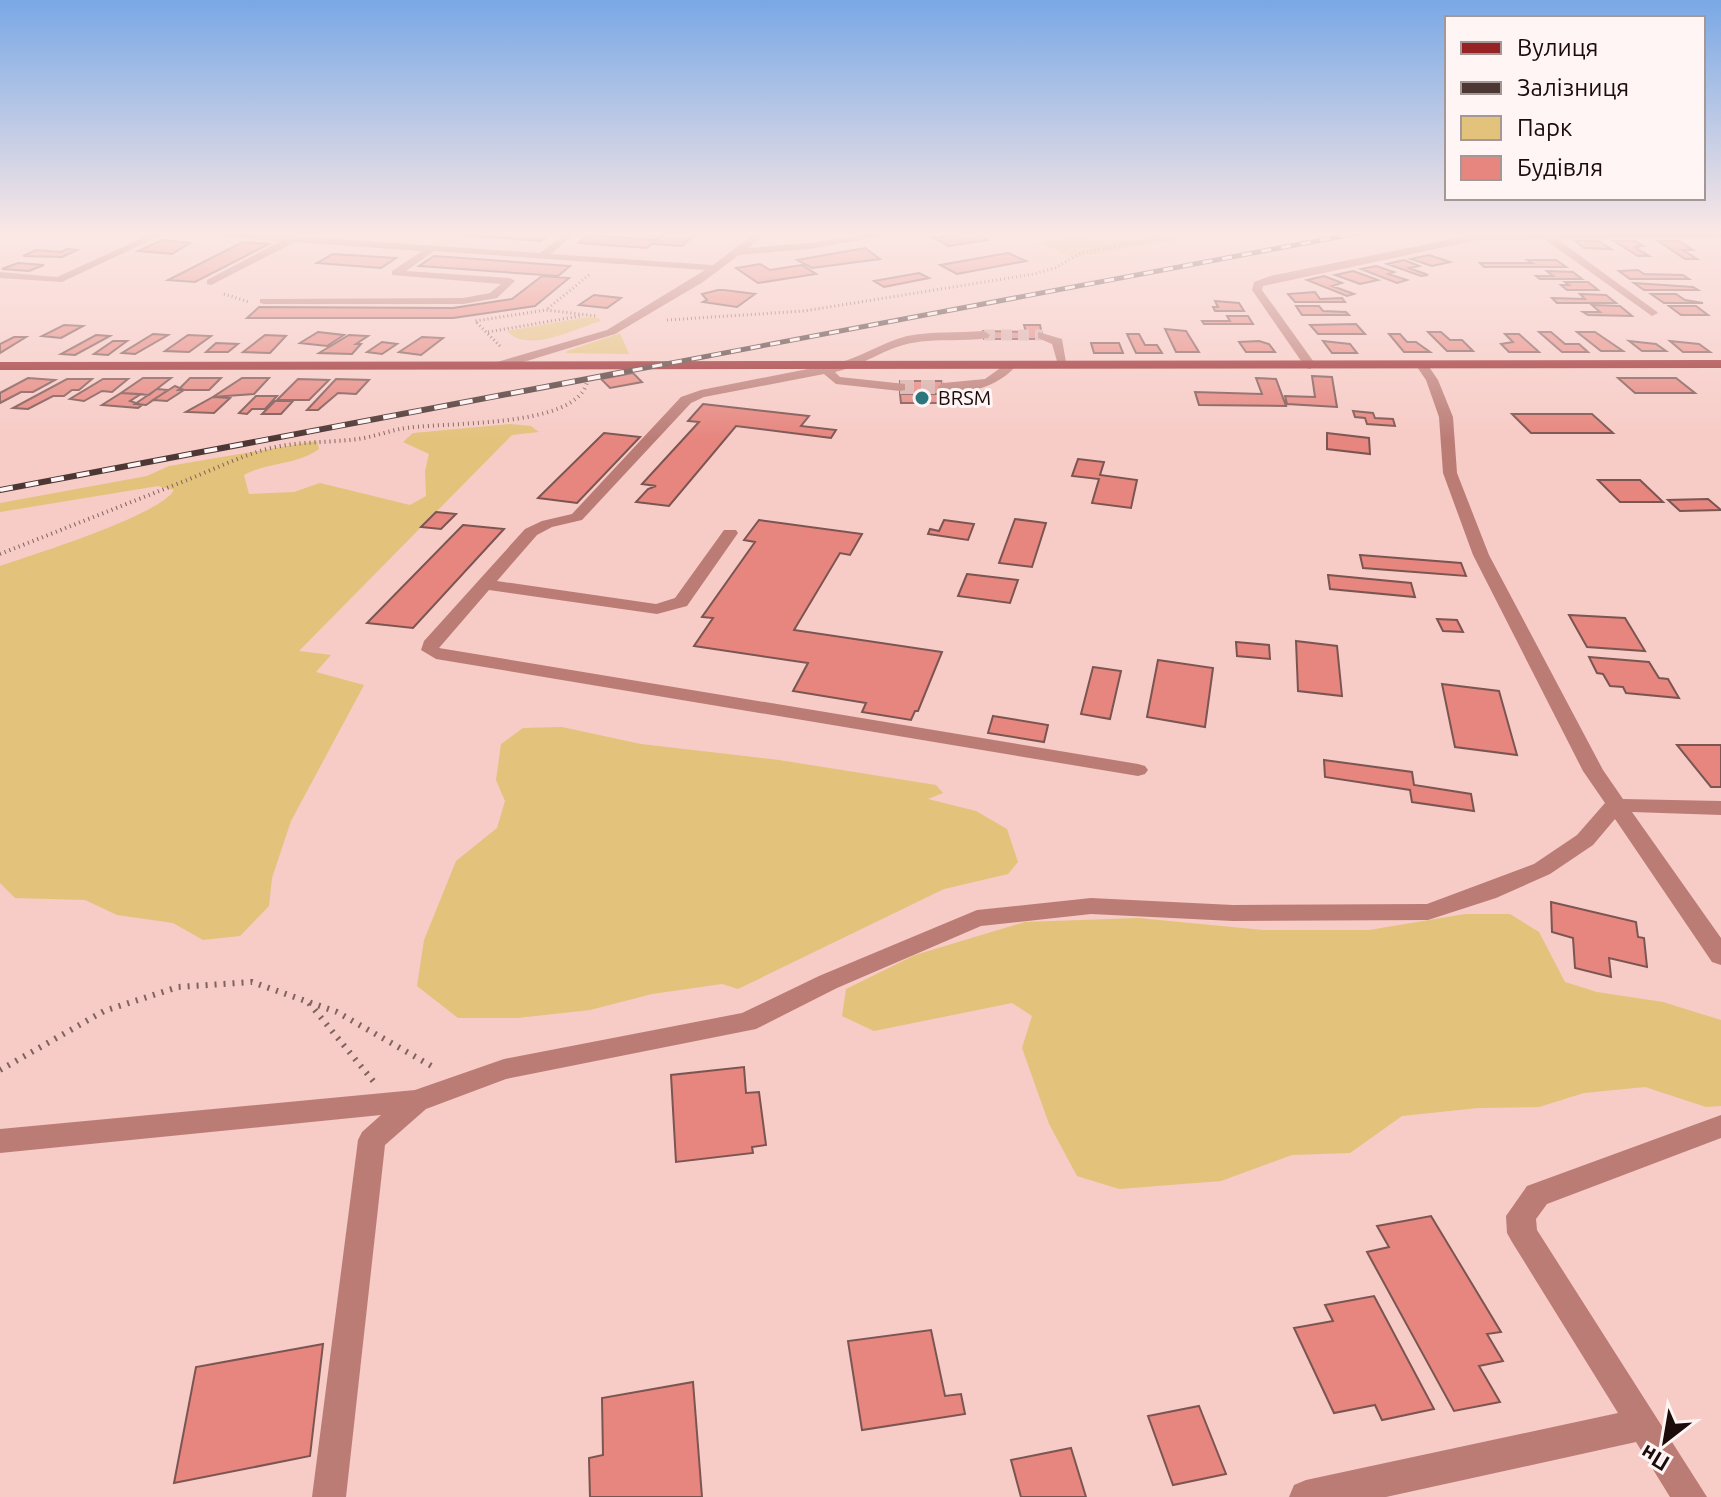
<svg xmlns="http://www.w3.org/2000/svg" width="1721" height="1497" font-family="Ubuntu,sans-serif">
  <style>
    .green { fill: #e3c27c }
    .building { fill: #e6867f; stroke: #7b5552; stroke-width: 2 }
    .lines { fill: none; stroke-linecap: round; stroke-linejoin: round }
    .minor-tunnel-far1 { stroke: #d6aeaa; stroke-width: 11; stroke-dasharray: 11 6; stroke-linecap: butt }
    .minor-tunnel { stroke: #d6aeaa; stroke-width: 14; stroke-dasharray: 14 7; stroke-linecap: butt }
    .path-far2 { stroke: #7f6360; stroke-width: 3; stroke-dasharray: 1 3; stroke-linecap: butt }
    .path-far1 { stroke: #7f6360; stroke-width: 4; stroke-dasharray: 1 4; stroke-linecap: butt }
    .path { stroke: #7f6360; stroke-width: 6; stroke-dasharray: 2 7; stroke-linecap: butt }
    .minor { fill: #bb7c76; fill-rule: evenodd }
    .major { fill: #972225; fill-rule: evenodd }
    .rail-far1-casing { stroke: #4c3735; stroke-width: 5 }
    .rail-casing { stroke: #4c3735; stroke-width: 6 }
    .rail-far1 { stroke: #fff5f4; stroke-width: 3; stroke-dasharray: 10; stroke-linecap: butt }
    .rail { stroke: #fff5f4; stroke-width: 4; stroke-dasharray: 13; stroke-linecap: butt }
    .poi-dot { fill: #2d767e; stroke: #fff5f4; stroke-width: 3 }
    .labels { text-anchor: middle; stroke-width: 6; stroke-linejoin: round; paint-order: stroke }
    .far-poi-label { font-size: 20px; fill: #1b0c0b; stroke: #fff5f4; text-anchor: start }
  </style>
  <rect width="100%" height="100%" fill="#f7cbc6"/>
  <path class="green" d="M1102,231H1223L1073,258L1038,242Z
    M588,317L599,318L600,321C575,329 527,354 507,331Z
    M620,333L629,354L566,353L567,351Z
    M510,424L531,426L539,432L512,435L299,651L331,655L316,672L364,685L291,821L272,878L269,906L240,936L203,940L173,923L117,915L85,900L15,898L0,883V566C32,555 161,515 174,490L158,486L0,512V503L147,476L169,466L317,441L319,449C297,465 268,462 244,475L249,494L294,492L320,483L410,505L426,496L425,471L429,454L403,442L413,433Z
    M562,727L641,744L779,760L936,785L943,793L928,799L976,811L1007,829L1018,862L1008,874L944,889L738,989L722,984L652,994L590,1010L517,1018H458L417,986L424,940L456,861L497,828L505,801L496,780L501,744L523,728Z
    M1465,914H1510L1539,932L1565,982L1597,992L1663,1002L1721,1020V1106L1706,1107L1645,1087L1584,1093L1539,1107L1478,1108L1402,1116L1350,1153L1292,1155L1221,1181L1119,1189L1077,1176L1049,1124L1022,1048L1032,1016L1012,1003L874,1031L842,1016L846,989L915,955L1025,922L1138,918L1263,930H1369Z"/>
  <path class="building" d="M416,231H513L551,233L541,241Z
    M667,231H699L682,246L651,244Z
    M972,232L988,240L949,246L933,238Z
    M589,235L656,240L647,248L579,243Z
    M162,240L190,243L172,254L138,251Z
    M1575,241H1599L1611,249L1584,248Z
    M1614,241H1635L1643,246H1635L1639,248H1636L1649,256H1638Z
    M1658,241H1679L1693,250H1683L1697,259H1685Z
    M243,242L269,244L195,282L168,280Z
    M865,248L880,259L812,268L797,260Z
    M67,249L77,250L62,257L23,256L36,250L61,252Z
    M1008,253L1026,261L957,274L940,265Z
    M333,254L396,258L381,268L317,263Z
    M1429,255L1450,262L1432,266L1411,259Z
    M434,256L570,266L558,276L419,266Z
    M1404,260L1419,266L1409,268L1428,275L1421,276L1387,264Z
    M1527,260H1556L1566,267H1484L1480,263H1532Z
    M18,263L44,265L29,271L2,269Z
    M760,264L770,270L802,265L816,274L758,283L736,268Z
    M1376,266L1394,272L1388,274L1407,280L1397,283L1361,269Z
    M1638,270L1644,274L1683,275L1689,279H1630L1619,271Z
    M1353,271L1378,280L1360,284L1335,275Z
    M1547,271L1573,272L1582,279H1540L1536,276H1553Z
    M919,273L929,278L884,287L874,281Z
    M542,276L569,278L535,306L453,318H247L259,307L453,308L512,299Z
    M1324,276L1342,283L1332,286L1354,294L1347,296L1307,280Z
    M1565,282H1588L1598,290H1567L1561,285H1569Z
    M1634,283L1693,287L1698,290H1644Z
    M718,290H724L755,294L737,307L703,302L707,300L702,294Z
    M1315,292L1320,299L1342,298L1345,302H1295L1288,294Z
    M1580,294L1606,295L1616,303H1557L1552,298L1585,299Z
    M1651,294H1676L1685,300L1703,303H1664Z
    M594,295L621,298L607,308L579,305Z
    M1215,301L1239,303L1244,311H1215L1213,307H1218Z
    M1592,305L1620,306L1632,316L1588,315L1583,312H1600Z
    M1296,306H1319L1323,311L1346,312L1349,315H1302Z
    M1669,306H1696L1708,315H1681Z
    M1227,316H1248L1253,324H1204L1202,321H1230Z
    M1356,324L1365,334H1318L1310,325Z
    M64,325L83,326L61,338L42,336Z
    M1024,325H1040L1043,339H984L983,331L1026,332Z
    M1165,329L1186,331L1199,352H1176Z
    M318,332L344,335L327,346L300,343Z
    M1428,332H1441L1450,340H1462L1473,351H1447Z
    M1539,332H1551L1565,344H1579L1588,352H1562Z
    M1577,332H1595L1623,351H1601Z
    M153,334L168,335L135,354L122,353Z
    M1127,334H1139L1145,345H1157L1162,353H1136Z
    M1389,334H1400L1407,342H1416L1430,352H1404Z
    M1505,334H1519L1539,352H1509L1501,344L1513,342Z
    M96,335L110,336L75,355L61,354Z
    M188,335L211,336L189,352L165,351Z
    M265,335L286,336L270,353L243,352Z
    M349,335L368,336L356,344H361L352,354L319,353Z
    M14,337H26L0,353V344Z
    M422,337L443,338L421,355L399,352Z
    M113,341H127L108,355L94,354Z
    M1259,341L1269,344L1275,352H1246L1239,342Z
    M1323,341L1350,344L1357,353H1332Z
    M1629,341L1656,344L1666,351H1642Z
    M1670,341L1699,344L1710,352H1683Z
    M382,342L397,344L382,354L367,352Z
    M216,343L238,344L228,352H206Z
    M1091,343H1119L1123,353H1094Z
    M633,373L642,382L610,388L601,379Z
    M1312,376L1332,377L1337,407L1287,404L1285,396L1315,397Z
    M28,378L55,380L33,392H21L0,403V393Z
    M143,378H171L149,395L121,393Z
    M190,378H221L209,390H178Z
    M242,378H269L254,394L213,397Z
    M1256,378L1276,379L1286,406L1199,405L1195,392L1262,394Z
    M1618,378H1676L1695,393H1635Z
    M67,379H92L79,390H72L64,396H53L28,409L13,408Z
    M103,379H128L112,392L102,391L84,401L70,399Z
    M298,379L329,380L309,400H277Z
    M336,379L369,380L356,394L338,393L318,410H307Z
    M900,381H942L944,394H900Z
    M175,386L184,390L167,401L153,400Z
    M157,389L168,390L146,405L135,404Z
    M121,393L141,394L130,401L142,405L138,408L102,405Z
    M900,394H944L945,403H901Z
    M256,396H277L265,409H252L247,414L239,413Z
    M213,397L230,398L214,413L186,412Z
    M275,401H293L281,414H262Z
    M703,404L809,416L801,426L836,430L831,438L736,426L669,506L636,502L648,489L656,486L642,484L699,422L688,421Z
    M1353,411L1373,413L1375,418L1393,419L1395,426L1367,424L1365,418L1355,417Z
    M1512,414H1592L1613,433H1531Z
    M604,433L640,437L577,503L538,498Z
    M1327,433L1369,438L1370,454L1327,449Z
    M1078,459L1104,462L1100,475L1137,480L1131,508L1092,503L1099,479L1072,476Z
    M1598,480H1640L1663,502H1620Z
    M1708,499L1721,510L1680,511L1668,500Z
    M436,512L456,514L441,529L421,527Z
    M1015,519L1046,523L1032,567L999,563Z
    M759,520L862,534L850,555L840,553L794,630L942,652L918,711H915L911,720L862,712L866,703L793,691L808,663L694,646L713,618L702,617L755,542L744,540Z
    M944,520L974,524L968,540L928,534L930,529L939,531Z
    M463,525L504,529L413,628L367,623Z
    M1360,555L1461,563L1466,576L1363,568Z
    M967,574L1018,580L1010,603L958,596Z
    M1328,575L1411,583L1415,597L1330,589Z
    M1569,615L1625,618L1645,651L1587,647Z
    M1437,619L1457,620L1463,632L1443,631Z
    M1296,641L1337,646L1342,696L1298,691Z
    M1236,642L1269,645L1270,659L1237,656Z
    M1589,657L1649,662L1659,678L1668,679L1679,698L1626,693L1623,687L1610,686L1603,674L1597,673Z
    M1158,660L1213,668L1205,727L1147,717Z
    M1093,667L1121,671L1110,719L1081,714Z
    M1442,684L1499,691L1517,755L1455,747Z
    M993,716L1048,725L1044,742L988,733Z
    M1677,745H1721V787H1711Z
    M1324,760L1412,772L1414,785L1471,794L1474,811L1412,802L1410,790L1325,777Z
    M1551,902L1636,922L1638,937L1644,938L1647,967L1609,958L1611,977L1575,968L1573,938L1552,932Z
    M744,1067L746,1093L759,1092L766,1145L752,1147L753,1153L676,1162L671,1075Z
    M1431,1216L1501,1332L1487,1334L1503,1361L1479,1366L1500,1402L1454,1411L1367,1252L1389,1247L1377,1226Z
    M1374,1296L1434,1409L1382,1420L1375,1405L1334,1413L1294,1328L1333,1321L1325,1305Z
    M931,1330L945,1396L961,1394L965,1414L862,1430L848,1341Z
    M323,1344L310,1456L174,1483L196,1367Z
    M693,1382L702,1497H590L589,1458L603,1455L602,1398Z
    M1199,1406L1226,1474L1173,1485L1148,1416Z
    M1071,1448L1086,1497H1021L1011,1460Z"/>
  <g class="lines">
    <path class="minor-tunnel-far1" d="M984,335H1042"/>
    <path class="minor-tunnel" d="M900,387H943"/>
    <path class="path-far2" d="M589,275L546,310L596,316
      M224,294L249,302
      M667,320L804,311L1034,274L1055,268L1081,253L1196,231
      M488,332L580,316
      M500,346L475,321L546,310"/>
    <path class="path-far1" d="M0,554C61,530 121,506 182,482C210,471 238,457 267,449C297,441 328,443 358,439C372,437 386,432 400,429C438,421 576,430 587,382"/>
    <path class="path" d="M309,1003L374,1082
      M0,1070L104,1011L178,987L252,982L337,1012L435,1068"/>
    <path class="minor" d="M158,231H170L62,282L0,278V272L57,277Z
      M180,231H220L540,253L568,231H578L551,254L713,265L758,231H769L748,248L809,243L891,231H912L809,249L739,255L703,282L615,334L501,369L495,365L497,362L607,330L705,270L434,251L406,271L510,278L515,281L497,298L463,304H264L260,303V299L463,298L490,293L501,284L392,275V271L422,251L295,242L211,285L207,284V280L281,241L185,234Z
      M599,231H658L649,237Z
      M1543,231L1721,232V238L1557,239L1656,311L1658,313L1652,316L1544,239L1477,240L1263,286L1262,290L1316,365L1310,369L1306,368L1252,290L1254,282L1270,276L1477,234Z
      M984,331L990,335L988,338C963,342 937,338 912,343C884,348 863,366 835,372L840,377L905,384V390L900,391L836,384L824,374L704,397L691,403L582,520L552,527L537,535L497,581L656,604L675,598L724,530H736L738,533L687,606L657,614L489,590L439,648L1138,764L1145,766L1148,770L1145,774L1138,776L436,659L421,650L424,641L525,529L542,521L572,514L681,397L701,390L818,367L819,362L823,361L830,365C857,360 880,343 907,336C931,331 959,333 984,331Z
      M1038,332L1062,339L1067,368H1059L1052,344L1038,338Z
      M1010,361L1016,365C1003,385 957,401 937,387L943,383L985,379Z
      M1417,361H1425L1438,380L1453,417L1457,473L1489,555L1603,770L1623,799L1721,801V815L1632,812L1721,938V965L1712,962L1615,819L1593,845L1550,874L1496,898L1428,920L1233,921L1091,914L981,926L837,988L756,1029L506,1079L426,1109L385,1145L346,1497H312L358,1140L362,1132L381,1115L0,1153V1129L415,1090L504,1059L742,1013L819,976L977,910L1091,898L1233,905L1427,904L1534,864L1577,835L1605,803L1583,771L1473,555L1443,473L1439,417L1426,380L1415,364Z
      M1721,1115V1138L1547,1204L1536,1219L1537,1230L1707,1497H1670L1636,1442L1386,1497H1289L1294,1485L1306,1480L1618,1413L1512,1242L1507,1233L1506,1216L1527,1186Z"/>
    <path class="major" d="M1721,360V368L0,370V362Z"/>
    <g class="rail-far1-casing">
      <path id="rail-far1" d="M613,374L1369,231"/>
    </g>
    <g class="rail-casing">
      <path id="rail" d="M0,490L624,372"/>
    </g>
    <use href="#rail-far1" class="rail-far1"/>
    <use href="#rail" class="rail"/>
  </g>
  <linearGradient id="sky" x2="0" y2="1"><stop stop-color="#79a8e5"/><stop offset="0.53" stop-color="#fbe8e5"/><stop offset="1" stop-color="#fbe8e5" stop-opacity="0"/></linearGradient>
  <rect width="1721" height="440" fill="url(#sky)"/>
  <circle class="poi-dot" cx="922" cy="398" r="8"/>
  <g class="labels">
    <g class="far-poi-label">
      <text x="938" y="405">BRSM</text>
    </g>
  </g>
  <rect x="1445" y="16" width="260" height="184" fill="#fff5f4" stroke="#a49897" stroke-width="2"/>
  <rect x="1461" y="42" width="40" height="12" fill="#972225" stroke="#a49897" stroke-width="2"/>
  <text x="1517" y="56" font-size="24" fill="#1b0c0b">Вулиця</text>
  <rect x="1461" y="82" width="40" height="12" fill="#4c3735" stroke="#a49897" stroke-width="2"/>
  <text x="1517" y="96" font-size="24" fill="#1b0c0b">Залізниця</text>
  <rect x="1461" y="116" width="40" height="24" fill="#e3c27c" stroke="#a49897" stroke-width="2"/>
  <text x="1517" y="136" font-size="24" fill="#1b0c0b">Парк</text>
  <rect x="1461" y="156" width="40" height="24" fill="#e6867f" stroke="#a49897" stroke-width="2"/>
  <text x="1517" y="176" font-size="24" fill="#1b0c0b">Будівля</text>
  <g transform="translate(1665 1441) rotate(211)" stroke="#fff5f4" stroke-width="6" paint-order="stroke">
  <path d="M0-6L14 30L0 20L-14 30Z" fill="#1b0c0b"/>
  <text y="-12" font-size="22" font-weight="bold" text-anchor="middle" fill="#1b0c0b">Пн</text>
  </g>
</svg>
